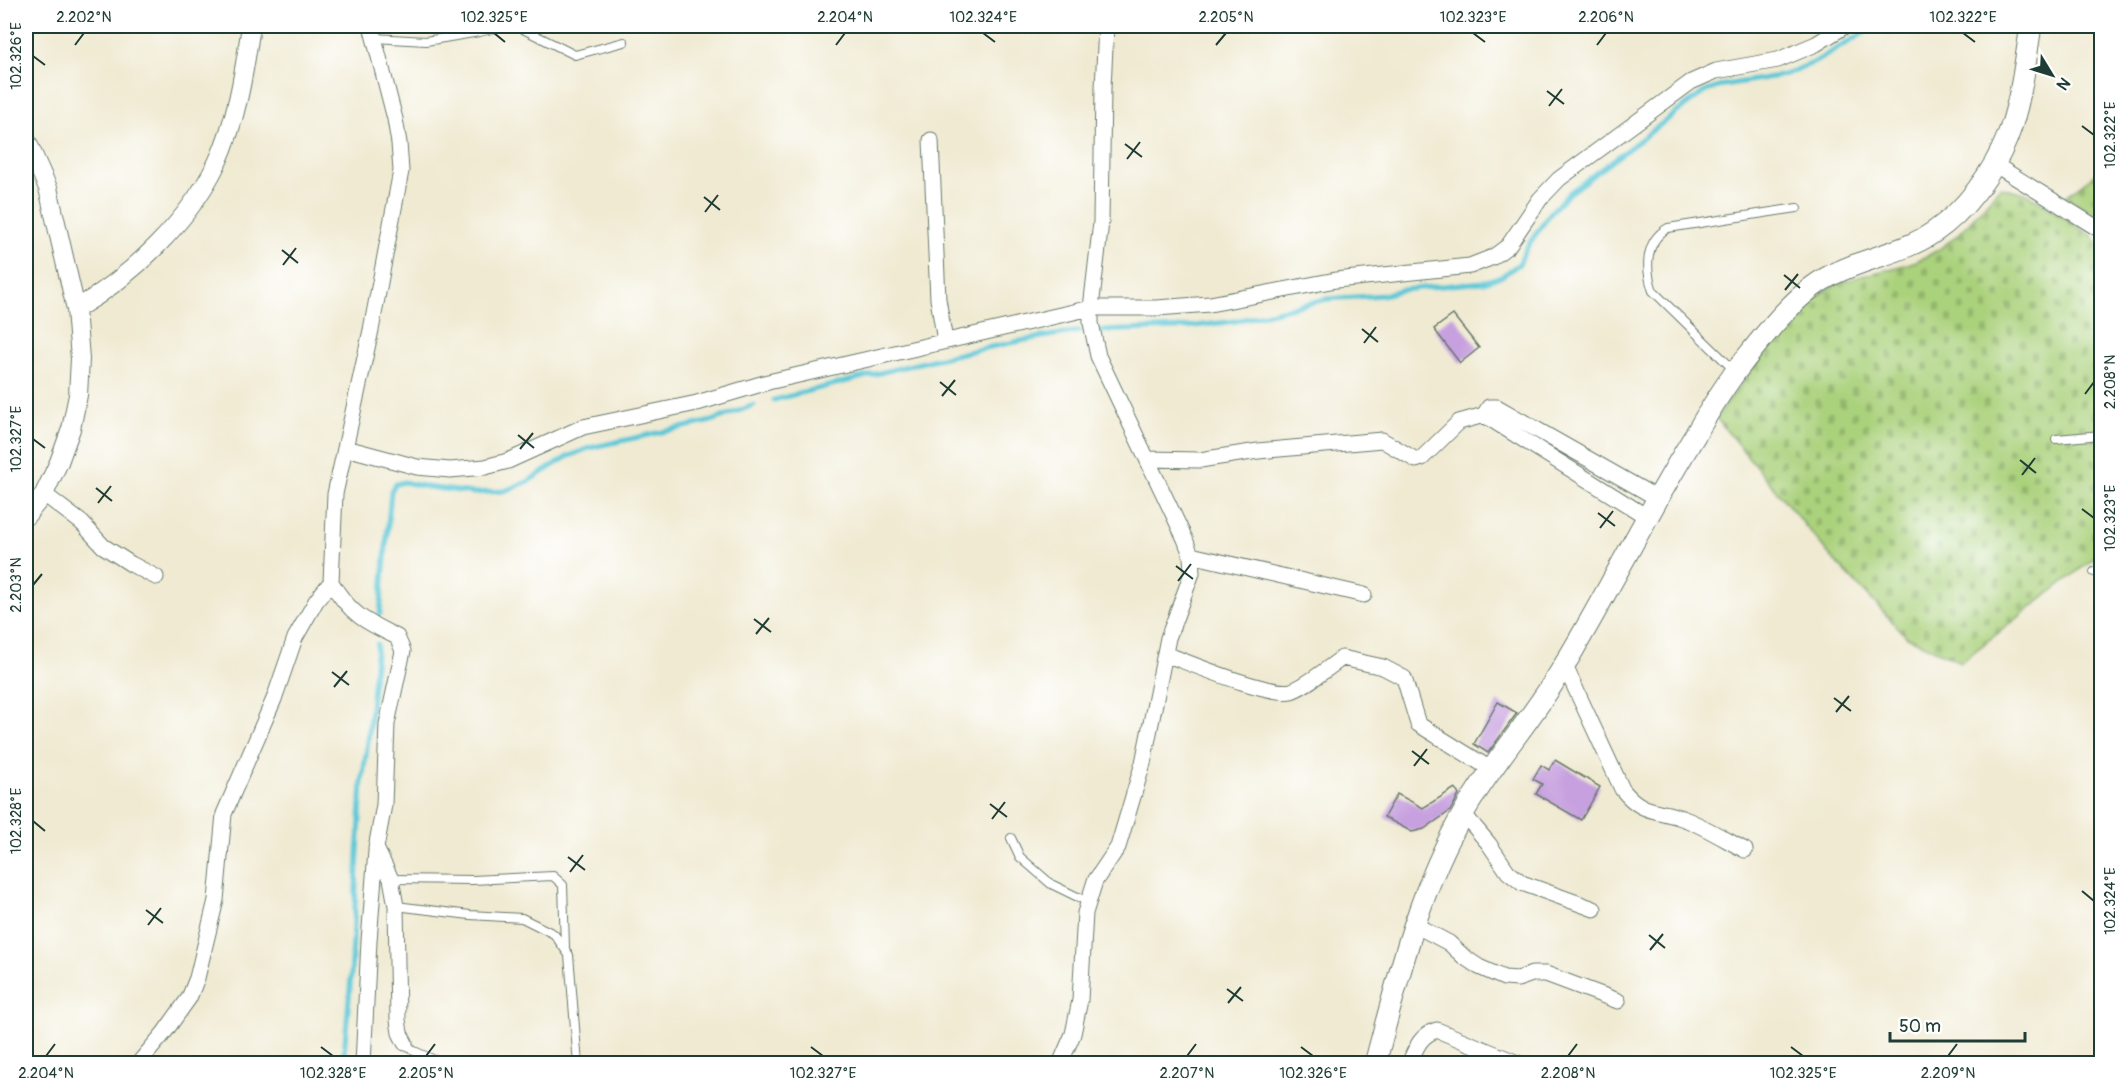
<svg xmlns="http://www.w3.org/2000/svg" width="2127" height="1089" font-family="Pangolin,sans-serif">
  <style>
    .cemetery { fill: url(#cemetery-stones); stroke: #648758; stroke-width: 1.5 }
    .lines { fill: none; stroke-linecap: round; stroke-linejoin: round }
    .stream { stroke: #5cc7d7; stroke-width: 5 }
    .building { fill: #c7a1df }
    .service-casing { stroke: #687a6b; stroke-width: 10 }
    .minor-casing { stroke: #687a6b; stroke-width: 17 }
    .tertiary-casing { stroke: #687a6b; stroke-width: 20 }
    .secondary-casing { stroke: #687a6b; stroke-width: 23 }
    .service { stroke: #fff; stroke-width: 8 }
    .minor { stroke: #fff; stroke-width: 15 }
    .tertiary { stroke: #fff; stroke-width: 18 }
    .secondary { stroke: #fff; stroke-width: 21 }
    .ticks { fill: none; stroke: #1f3d34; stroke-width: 2 }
    .neatline { fill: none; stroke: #1f3d34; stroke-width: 2 }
    .ticks-label { font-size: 15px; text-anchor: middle; fill: #1f3d34 }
  </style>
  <defs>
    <pattern id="cemetery-stones" width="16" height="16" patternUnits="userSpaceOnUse" patternTransform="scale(1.5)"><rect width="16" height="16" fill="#aad17c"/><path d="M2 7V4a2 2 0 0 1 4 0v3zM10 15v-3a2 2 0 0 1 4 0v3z" fill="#92b46c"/></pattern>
  </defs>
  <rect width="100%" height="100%" fill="#fff"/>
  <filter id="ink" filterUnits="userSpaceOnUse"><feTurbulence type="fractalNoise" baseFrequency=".0167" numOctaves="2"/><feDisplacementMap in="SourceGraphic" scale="12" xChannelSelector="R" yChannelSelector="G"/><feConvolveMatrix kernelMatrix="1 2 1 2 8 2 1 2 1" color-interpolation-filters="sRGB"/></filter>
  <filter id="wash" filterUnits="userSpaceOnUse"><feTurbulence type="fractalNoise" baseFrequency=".008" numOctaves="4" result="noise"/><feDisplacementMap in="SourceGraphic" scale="24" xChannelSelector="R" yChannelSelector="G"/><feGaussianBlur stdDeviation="1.35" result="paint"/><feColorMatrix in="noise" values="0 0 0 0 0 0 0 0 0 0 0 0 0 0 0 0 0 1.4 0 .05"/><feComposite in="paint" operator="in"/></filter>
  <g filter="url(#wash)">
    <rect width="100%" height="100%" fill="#f0ead2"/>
    <path class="cemetery" d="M2101,170V217L2065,197Z
      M2000,187L2026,193L2091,235L2101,246V553L1961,662L1907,637L1833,559L1716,418C1744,381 1795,305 1835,285C1856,276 1879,272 1901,266C1948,254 1970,222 2000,187Z"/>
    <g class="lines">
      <path class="stream" d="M1096,331L1178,328L1236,321L1326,299L1383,295L1401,290L1483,282L1502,276L1519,264L1527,247L1551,212L1569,193L1704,92L1724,85L1784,75L1815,62L1875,26
        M774,400C875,374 977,346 1080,331
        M380,614L391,491L396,484L404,482L428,487L474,493L504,491L527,482L567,457L589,448L712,421L754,405
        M343,1064L351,976L362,782L368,741L377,644"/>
    </g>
    <g id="blocks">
      <path class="building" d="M1453,315L1479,348L1460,363L1434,329Z
        M1498,702L1517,713L1488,753L1474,744Z
        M1555,760L1600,787L1581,820L1536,794L1542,784L1533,779L1541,765L1549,770Z
        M1455,788L1459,795L1450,811L1424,829L1412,832L1384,817L1397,794L1423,808Z"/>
    </g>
  </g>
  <g filter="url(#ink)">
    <use href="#blocks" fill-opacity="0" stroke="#687a6b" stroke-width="1.5"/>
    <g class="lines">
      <g class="service-casing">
        <path id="service" d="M517,26L575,55L624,42
          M374,38L426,41L479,32L504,26
          M1735,371L1653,291C1645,268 1645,241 1668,228L1797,208
          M2056,439L2102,435
          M2094,572L2102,568
          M1011,838L1020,857L1051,884L1088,902
          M391,879L473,880L553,876L563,885L565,947
          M396,906L470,915L522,918L554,934L569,955L578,1064
          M405,1043L414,1051L444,1064"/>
      </g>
      <g class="minor-casing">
        <path id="minor" d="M931,140L938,299L945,341
          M1994,164L2102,231
          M1484,415L1489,407H1497L1657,498
          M346,448L417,467L450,470L485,467L508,461L583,427L697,403L768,382L1091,308H1157L1210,304L1336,280L1470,266L1493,257L1508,246L1540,199L1559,179L1691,82L1716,71L1778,60L1816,44L1845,26
          M1147,459L1200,460L1258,451L1382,440L1416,460L1422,458L1459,422L1484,415L1647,517
          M44,494L82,523L103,546L131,564L156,577
          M1191,555L1364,595
          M331,582C350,614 364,621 397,637L403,651L387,724L384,805L376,848L391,879L396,906L398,1020L400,1033L405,1043
          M1165,654C1190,663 1268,696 1291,691C1305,687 1329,667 1342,658L1383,667L1404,678L1418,724L1492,770
          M1565,666L1622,789C1643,816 1658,808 1687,820C1707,828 1726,840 1745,850
          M1463,813L1489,844L1508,872L1522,883L1594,909
          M1415,925L1449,943L1464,957L1479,967L1504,978L1518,979L1532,974H1546L1618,1001
          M138,1064L164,1033L189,998L197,978L216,900L224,814L274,699L295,638L316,601L331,582L335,494L371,330L401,171L399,143L395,119L371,26
          M363,1064L369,941L376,851
          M1060,1064L1073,1034L1080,1000L1085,913L1095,881L1118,847L1143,763L1168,638L1192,573L1191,555L1185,539L1098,356L1091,323V308L1101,222L1103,88L1106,26
          M1409,1064C1416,1048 1420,1035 1437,1030L1520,1064"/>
      </g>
      <g class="tertiary-casing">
        <path id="tertiary" d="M26,139L48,188L76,309L80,359L78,395L71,429L59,462L44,494L26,516
          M76,309C132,276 189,221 217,163C237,120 244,72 251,26"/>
      </g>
      <g class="secondary-casing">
        <path id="secondary" d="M1375,1064C1398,978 1419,889 1464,812C1494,760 1535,716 1565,664C1610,589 1648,511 1694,437C1709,411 1725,385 1743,362C1766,333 1796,294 1828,277C1862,258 1902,254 1934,232C1965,211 1993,173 2007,138C2021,103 2025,62 2031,26"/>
      </g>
      <use href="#service" class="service"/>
      <use href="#minor" class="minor"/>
      <use href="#tertiary" class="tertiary"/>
      <use href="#secondary" class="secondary"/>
    </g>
  </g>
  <path class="ticks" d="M494,33L505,42M983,33L995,42M1473,33L1485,42M1963,33L1975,42M75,45L84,33M836,45L845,33M1216,45L1226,33M1597,45L1606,33M33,56L45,65M1547,91L1564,104M1549,106L1562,89M2082,126L2094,135M1125,144L1142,157M1127,159L1140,142M704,197L720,210M705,212L718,195M282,250L298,263M283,265L296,248M1784,275L1800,288M1785,290L1798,274M1362,329L1378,342M1364,343L1376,327M940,382L956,395M2085,394L2094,382M942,396L955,380M518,435L534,448M33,439L45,448M520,449L533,433M2020,460L2036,473M2022,475L2035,458M96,488L112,501M98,503L111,486M2082,509L2094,518M1598,513L1615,526M1600,528L1613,511M1176,566L1193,579M1178,581L1191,564M33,585L42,574M754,619L771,632M756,634L769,618M332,672L349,685M334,687L347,671M1834,698L1851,711M1836,712L1849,696M1412,751L1429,764M1414,766L1427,749M990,804L1007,817M992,819L1005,802M33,821L45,831M568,857L585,870M570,872L583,855M2082,891L2094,901M146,910L163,923M148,925L161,908M1649,935L1665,948M1650,950L1663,934M1227,989L1243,1001M1228,1003L1241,987M321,1047L333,1056M811,1047L823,1056M1301,1047L1313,1056M1791,1047L1803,1056M46,1056L55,1044M426,1056L435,1044M1187,1056L1196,1044M1568,1056L1577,1044M1948,1056L1957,1044"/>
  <rect width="2127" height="1089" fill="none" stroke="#fff" stroke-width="66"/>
  <g transform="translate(2052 75) rotate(128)" stroke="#ffffff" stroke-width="4.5" paint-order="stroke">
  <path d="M0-4.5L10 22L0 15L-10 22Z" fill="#1f3d34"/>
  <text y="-9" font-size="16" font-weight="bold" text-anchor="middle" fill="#1f3d34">N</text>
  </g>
  <path d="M1890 1032v9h135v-9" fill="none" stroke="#1f3d34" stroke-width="3"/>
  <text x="1899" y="1032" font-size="18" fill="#1f3d34" stroke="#ffffff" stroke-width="4.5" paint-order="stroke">50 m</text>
  <rect x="33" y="33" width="2061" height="1023" class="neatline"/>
  <g class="ticks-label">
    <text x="84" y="22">2.202°N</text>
    <text x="494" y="22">102.325°E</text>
    <text x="845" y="22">2.204°N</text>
    <text x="983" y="22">102.324°E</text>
    <text x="1226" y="22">2.205°N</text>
    <text x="1473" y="22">102.323°E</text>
    <text x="1606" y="22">2.206°N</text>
    <text x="1963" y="22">102.322°E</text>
    <text transform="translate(16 56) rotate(-90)" y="5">102.326°E</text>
    <text transform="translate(2110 135) rotate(-90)" y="5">102.322°E</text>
    <text transform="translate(2110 382) rotate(-90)" y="5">2.208°N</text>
    <text transform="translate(16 439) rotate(-90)" y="5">102.327°E</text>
    <text transform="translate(2110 518) rotate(-90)" y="5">102.323°E</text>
    <text transform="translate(16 585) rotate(-90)" y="5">2.203°N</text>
    <text transform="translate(16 821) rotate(-90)" y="5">102.328°E</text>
    <text transform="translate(2110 901) rotate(-90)" y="5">102.324°E</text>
    <text x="46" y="1078">2.204°N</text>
    <text x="333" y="1078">102.328°E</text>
    <text x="426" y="1078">2.205°N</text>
    <text x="823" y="1078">102.327°E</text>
    <text x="1187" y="1078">2.207°N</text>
    <text x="1313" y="1078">102.326°E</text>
    <text x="1568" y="1078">2.208°N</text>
    <text x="1803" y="1078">102.325°E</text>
    <text x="1948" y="1078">2.209°N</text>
  </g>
</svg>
